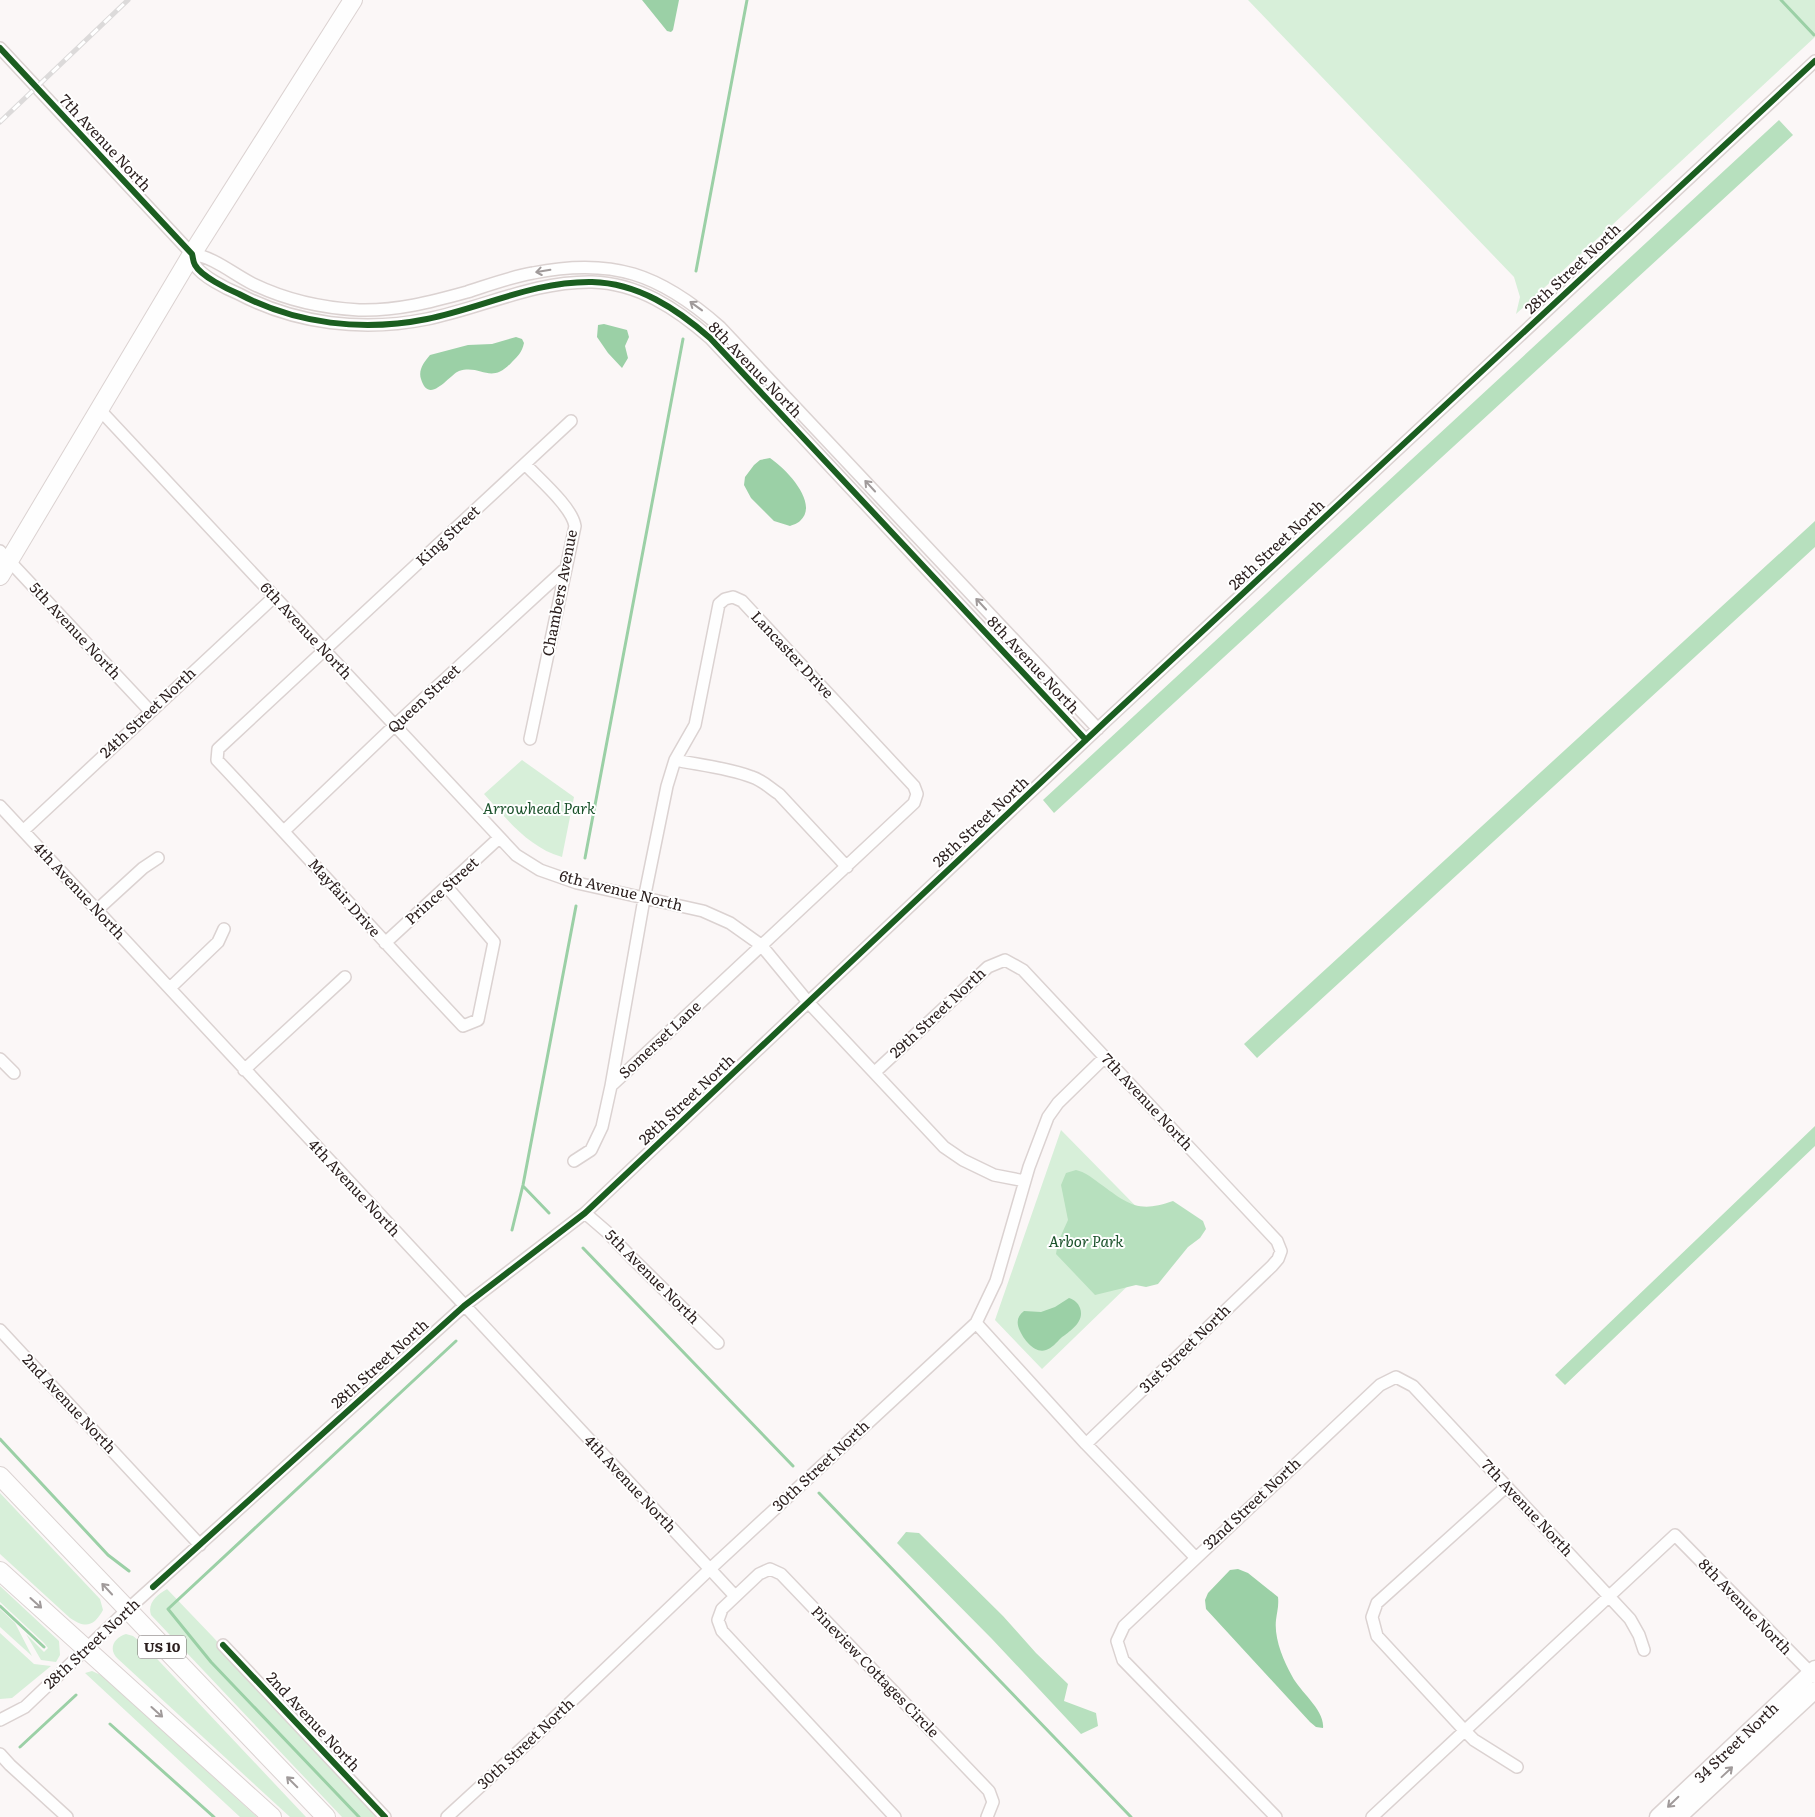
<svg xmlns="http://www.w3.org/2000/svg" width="1815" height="1817" font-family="Literata,serif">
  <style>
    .green { fill: #d7efd9 }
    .forest { fill: #b7e0be }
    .water { fill: #9bd0a6 }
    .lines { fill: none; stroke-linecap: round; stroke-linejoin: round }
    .stream { stroke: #9bd0a6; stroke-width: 3 }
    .minor-casing { stroke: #dbd2d1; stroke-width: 14 }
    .secondary-casing { stroke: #dbd2d1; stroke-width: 19 }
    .primary-casing { stroke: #dbd2d1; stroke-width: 20 }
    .minor { stroke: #fefefe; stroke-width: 11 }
    .secondary { stroke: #fefefe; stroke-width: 16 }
    .primary { stroke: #fefefe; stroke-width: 18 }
    .rail-casing { stroke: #dcdada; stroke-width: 5 }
    .rail { stroke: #fff; stroke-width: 3; stroke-dasharray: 9; stroke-linecap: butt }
    .cycleway-casing { stroke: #fff; stroke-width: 9 }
    .cycleway { stroke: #1b5e20; stroke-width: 6 }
    .oneway { stroke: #a09a9a }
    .labels { text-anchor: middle; stroke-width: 4; stroke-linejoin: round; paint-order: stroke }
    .shield { fill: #fff; stroke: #6b6362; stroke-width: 1 }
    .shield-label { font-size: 14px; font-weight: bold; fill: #2c201f }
    .street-label { font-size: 15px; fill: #2c201f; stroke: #fff }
    .park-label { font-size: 15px; font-style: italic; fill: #1a512a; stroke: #fff }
  </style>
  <rect width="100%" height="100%" fill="#fbf7f7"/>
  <path class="green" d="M1248,0H1815V37L1516,314L1520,297L1514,277Z
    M522,760L574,797L562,857C528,847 507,819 484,794Z
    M1061,1130L1172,1243L1042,1369L995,1320Z
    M0,1493L100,1599L103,1610C94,1626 86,1629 70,1618L0,1554Z
    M0,1586L59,1641L60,1655L56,1662L41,1660L26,1634L44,1652L48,1648L44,1643L0,1602Z
    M167,1589L213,1637L378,1817H342L151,1615C147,1603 157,1595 167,1589Z
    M0,1609L15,1623L32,1656L0,1627Z
    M0,1633L34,1664L51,1666L12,1698L0,1699Z
    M126,1634L133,1636L143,1644L306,1817H290L118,1659C108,1650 113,1638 126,1634Z
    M92,1671L103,1676L257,1817H240L85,1673Z"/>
  <path class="forest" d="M1779,120L1793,135L1054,813L1043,800Z
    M1815,521V547L1257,1058L1244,1044Z
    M1815,1126V1146L1565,1385L1555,1375Z
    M1076,1170C1085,1172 1091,1177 1099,1183C1127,1203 1137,1214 1173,1201L1203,1221L1206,1229L1200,1238L1188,1247L1158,1284L1146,1287L1136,1285L1095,1295L1056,1254L1058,1242L1068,1220L1061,1185L1066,1173Z
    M906,1532L919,1533L1003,1616L1036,1653L1068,1684L1064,1701L1096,1713L1098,1726L1081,1734L992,1639L897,1543Z"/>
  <path class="water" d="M642,0H679L673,30L671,32L667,31Z
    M604,324L627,330L629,337L625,346L628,358L622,368L608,353L597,337L598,325Z
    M516,337L522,339L524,343C522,352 518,356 512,362C490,386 482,364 459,371C449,375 429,406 421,379C418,370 424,362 430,355L468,345L492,344Z
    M770,458C785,468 820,503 800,521C798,523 793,525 790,526L774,521L751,498L744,485L745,477L754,465L760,460Z
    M1069,1298C1075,1300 1078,1303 1080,1308C1085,1322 1070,1331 1061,1338C1057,1342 1051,1349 1046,1350C1035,1354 1024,1340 1020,1331C1016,1323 1017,1316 1024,1311L1041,1312L1055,1307Z
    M1238,1569L1248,1573L1278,1597C1279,1606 1277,1612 1276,1620C1274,1638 1283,1660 1292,1676C1300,1692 1325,1710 1323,1728L1316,1727L1310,1722L1206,1609L1205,1600L1208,1593L1230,1570Z"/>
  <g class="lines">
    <path class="stream" d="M1781,0L1814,35
      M696,271L747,0
      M585,858L683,339
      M523,1186L549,1213
      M512,1230L523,1185L576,906
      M583,1248L793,1466
      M0,1439L108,1555L129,1571
      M819,1493L1131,1817
      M0,1606L44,1647
      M110,1724L214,1817
      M20,1747L76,1695
      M359,1817L211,1662L168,1609L456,1341"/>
    <g class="minor-casing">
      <path id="minor" d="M0,48L192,254C193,257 193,262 195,265C201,276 227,289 239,294C296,324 363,332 427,319C482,308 534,281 592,282C638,283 677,309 710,338L1086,740
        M192,254C214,257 233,274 253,284C286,300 322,308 359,310C397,311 431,302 467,292C489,285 510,277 533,273C612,257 660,274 720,327L1098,729
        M99,409L516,855L540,870L577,883L703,911L730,923L761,945L808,1002L944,1147L963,1160L994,1175L1025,1181
        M525,464C539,479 572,507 575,526L530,739
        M0,551L150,711
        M733,597L742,601L914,786L917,794L914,803L611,1086L644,899L667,786L675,760L695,725L719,604L725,599Z
        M675,760C700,765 729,768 752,777C762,780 770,788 779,794L847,867
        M0,806L735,1596
        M24,830L274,597
        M284,831L394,726L566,568
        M447,887L494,942L478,1020L463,1026C380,938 300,848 217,760L218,749L571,421
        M97,910L143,868L158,858
        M385,943L499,838
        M170,988L218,942L224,929
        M0,1059L14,1073
        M244,1070L345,977
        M875,1072L988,967L1005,960L1023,970L1277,1241L1281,1251L1278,1259L1272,1266L1086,1444
        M574,1161L591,1150L602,1127L611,1086
        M585,1213L607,1232L631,1257L718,1343
        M976,1323L1086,1444L1195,1557
        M0,1330L200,1545
        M1507,1486L1377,1603L1372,1617L1377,1636L1464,1730L1474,1740L1517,1767
        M223,1645L385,1817
        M0,1720L25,1707L127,1610L464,1306L585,1213L1107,720L1815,61
        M0,1754L10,1765L67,1817
        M447,1817L532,1739L710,1569L976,1323L996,1281L1029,1167L1048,1117L1058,1103L1104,1058
        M895,1817L722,1631L718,1620L722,1609L759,1574L770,1569L781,1574L989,1791L993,1802L987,1817
        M1276,1817L1123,1660L1117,1641L1124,1626L1380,1385L1396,1377L1413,1386L1630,1619L1639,1635L1644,1650
        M1372,1817L1675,1535L1815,1677"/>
    </g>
    <g class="secondary-casing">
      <g id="secondary">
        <path id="s1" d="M1658,1817L1815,1669"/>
        <path d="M1678,1817L1815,1690"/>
      </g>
    </g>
    <g class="primary-casing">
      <path id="primary" d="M0,576L192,254L353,0
        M0,1476L326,1817
        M0,1571L272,1817"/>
    </g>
    <use href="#minor" class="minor"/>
    <use href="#secondary" class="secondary"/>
    <use href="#primary" class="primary"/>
    <g class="rail-casing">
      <path id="rail" d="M0,122L128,0"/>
    </g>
    <use href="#rail" class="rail"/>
    <g class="cycleway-casing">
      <path id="cycleway" d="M0,48L192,254C193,257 193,262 195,265C201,276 227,289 239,294C296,324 363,332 427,319C482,308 534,281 592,282C638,283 677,309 710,338L1086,740
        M153,1587L464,1306L585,1213L1107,720L1815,61
        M223,1645L385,1817"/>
    </g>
    <use href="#cycleway" class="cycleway"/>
  </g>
  <defs><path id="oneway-shaft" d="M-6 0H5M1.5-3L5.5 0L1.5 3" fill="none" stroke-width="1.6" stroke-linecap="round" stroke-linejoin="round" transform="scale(1.25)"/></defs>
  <g class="oneway">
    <use href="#oneway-shaft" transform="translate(543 271) rotate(171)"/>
    <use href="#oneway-shaft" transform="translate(696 306) rotate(-144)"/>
    <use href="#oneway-shaft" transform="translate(870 486) rotate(-133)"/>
    <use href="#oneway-shaft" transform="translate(981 604) rotate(-133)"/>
    <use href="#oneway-shaft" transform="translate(107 1589) rotate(-133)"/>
    <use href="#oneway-shaft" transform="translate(36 1603) rotate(42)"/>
    <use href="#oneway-shaft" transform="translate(157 1712) rotate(42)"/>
    <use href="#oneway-shaft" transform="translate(1727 1772) rotate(-43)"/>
    <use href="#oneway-shaft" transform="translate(292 1782) rotate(-135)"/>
    <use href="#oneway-shaft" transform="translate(1673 1802) rotate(136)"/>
  </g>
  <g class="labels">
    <rect class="shield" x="138" y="1635.5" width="48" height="23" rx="4"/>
    <g class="shield-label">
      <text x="162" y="1652">US 10</text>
    </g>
    <g class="street-label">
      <text transform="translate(105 143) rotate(47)" y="5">7th Avenue North</text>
      <text transform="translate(1573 269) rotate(-43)" y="5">28th Street North</text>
      <text transform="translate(755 370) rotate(46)" y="5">8th Avenue North</text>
      <text transform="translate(448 536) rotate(-43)" y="5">King Street</text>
      <text transform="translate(1277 545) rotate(-43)" y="5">28th Street North</text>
      <text transform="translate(560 593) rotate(-79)" y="5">Chambers Avenue</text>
      <text transform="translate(75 631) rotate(47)" y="5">5th Avenue North</text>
      <text transform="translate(306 631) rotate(47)" y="5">6th Avenue North</text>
      <text transform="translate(792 655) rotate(47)" y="5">Lancaster Drive</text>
      <text transform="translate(1033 665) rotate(47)" y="5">8th Avenue North</text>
      <text transform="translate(424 699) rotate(-43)" y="5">Queen Street</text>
      <text transform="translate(148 713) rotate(-43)" y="5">24th Street North</text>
      <text transform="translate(981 822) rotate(-43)" y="5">28th Street North</text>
      <text transform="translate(79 891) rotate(47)" y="5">4th Avenue North</text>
      <text transform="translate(442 891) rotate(-42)" y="5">Prince Street</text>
      <text transform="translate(621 891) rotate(14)" y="5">6th Avenue North</text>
      <text transform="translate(344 898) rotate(48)" y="5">Mayfair Drive</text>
      <text transform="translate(938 1013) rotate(-43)" y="5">29th Street North</text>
      <text transform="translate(660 1040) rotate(-43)" y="5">Somerset Lane</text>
      <text transform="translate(687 1100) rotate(-43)" y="5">28th Street North</text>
      <text transform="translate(1147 1102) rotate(47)" y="5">7th Avenue North</text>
      <text transform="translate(354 1188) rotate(47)" y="5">4th Avenue North</text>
      <text transform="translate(652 1277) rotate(45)" y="5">5th Avenue North</text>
      <text transform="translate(1185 1349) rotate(-44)" y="5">31st Street North</text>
      <text transform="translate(380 1364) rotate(-42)" y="5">28th Street North</text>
      <text transform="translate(69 1404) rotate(47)" y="5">2nd Avenue North</text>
      <text transform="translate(821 1466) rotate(-43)" y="5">30th Street North</text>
      <text transform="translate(630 1484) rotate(47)" y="5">4th Avenue North</text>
      <text transform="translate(1252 1504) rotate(-43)" y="5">32nd Street North</text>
      <text transform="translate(1527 1508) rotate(47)" y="5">7th Avenue North</text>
      <text transform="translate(1745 1607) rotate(46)" y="5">8th Avenue North</text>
      <text transform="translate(92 1644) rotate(-43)" y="5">28th Street North</text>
      <text transform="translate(875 1672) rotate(46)" y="5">Pineview Cottages Circle</text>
      <text transform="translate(313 1722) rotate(47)" y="5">2nd Avenue North</text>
      <text dy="5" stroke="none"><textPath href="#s1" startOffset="108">34 Street North</textPath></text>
      <text transform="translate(526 1744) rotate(-43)" y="5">30th Street North</text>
    </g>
    <g class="park-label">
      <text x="539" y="814">Arrowhead Park</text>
      <text x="1086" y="1247">Arbor Park</text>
    </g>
  </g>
</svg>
